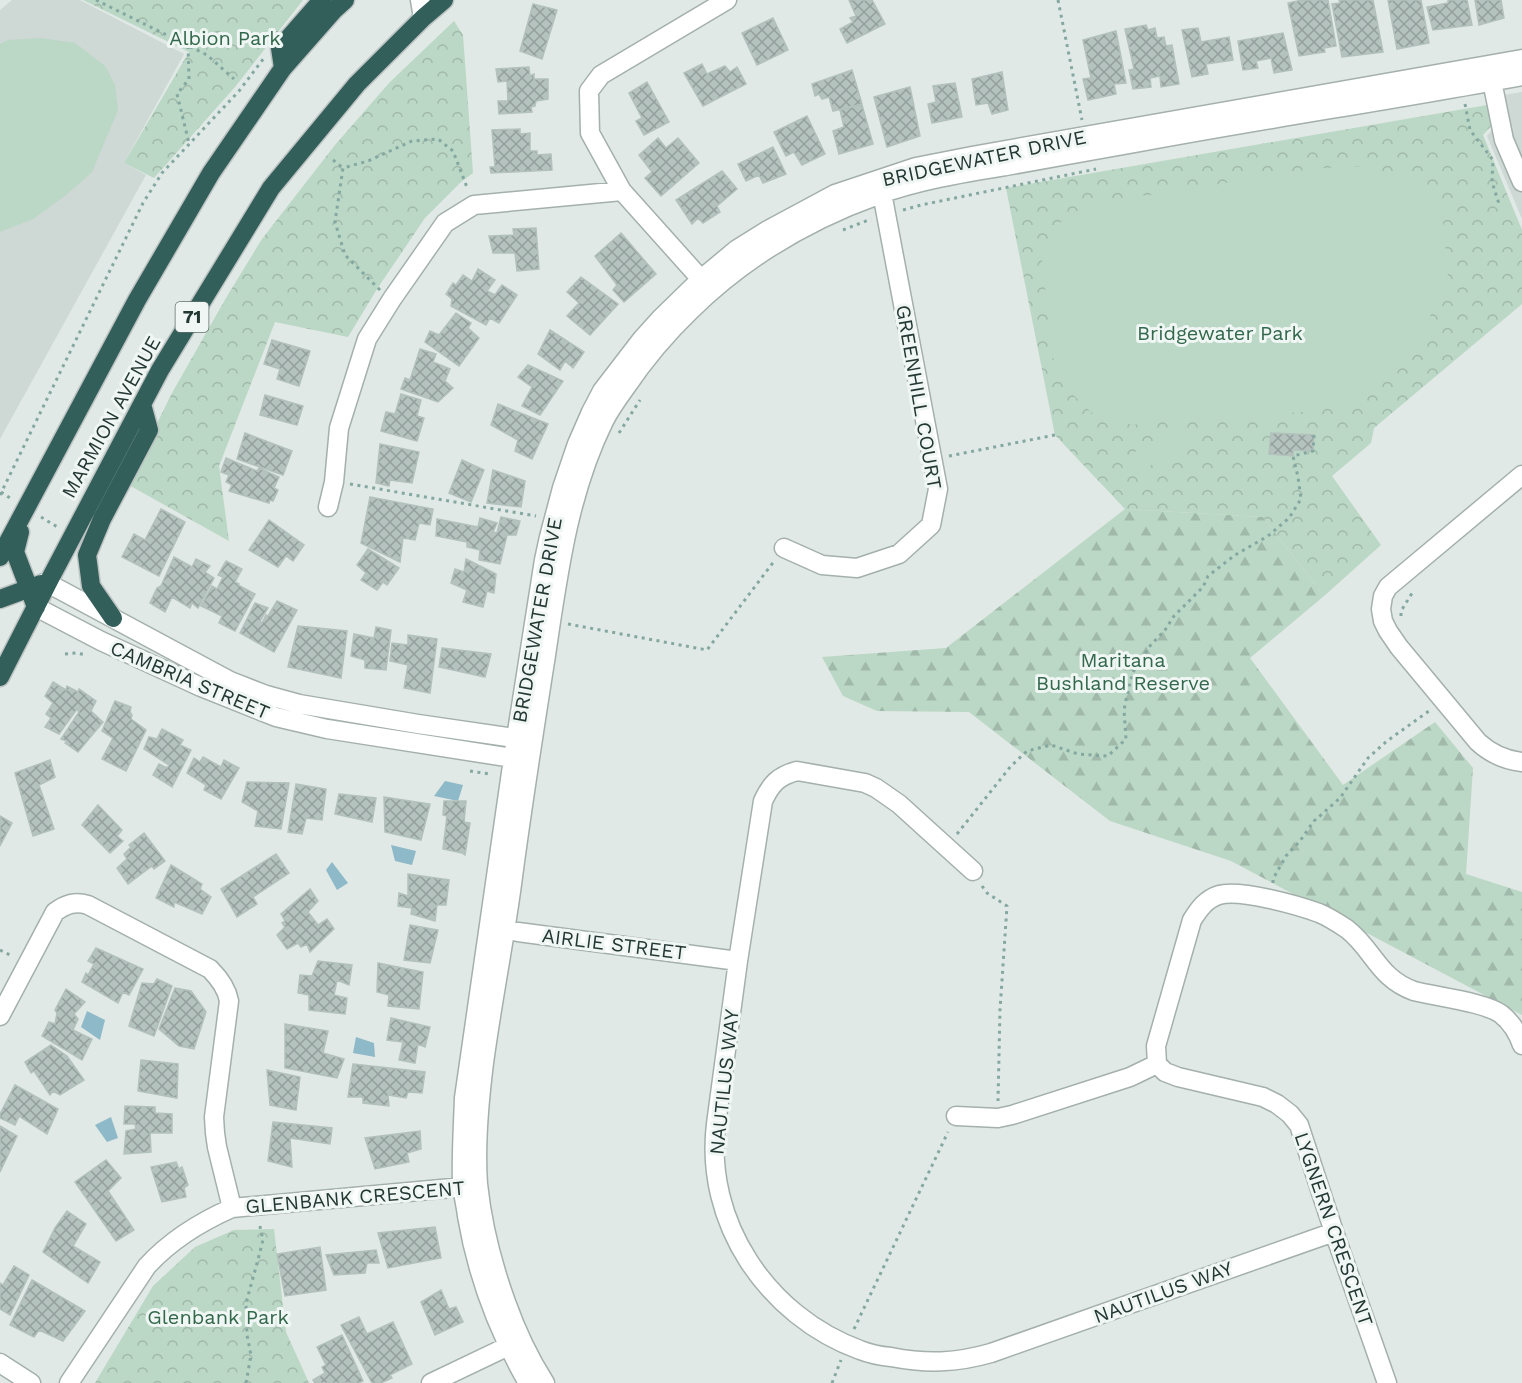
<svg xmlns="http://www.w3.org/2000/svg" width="1522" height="1383" font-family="'Work Sans',sans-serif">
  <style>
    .built { fill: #ced8d5 }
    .forest { fill: url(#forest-firs) }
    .park { fill: url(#park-crowns) }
    .pitch { fill: #bbd7c5 }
    .water { fill: #8eb9c8 }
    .building { fill: url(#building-cross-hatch); stroke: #b3c1bd; stroke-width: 1.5 }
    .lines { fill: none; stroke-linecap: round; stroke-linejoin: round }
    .minor-casing { stroke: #a4b0ac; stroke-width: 21 }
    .highway-casing { stroke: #bdc3c2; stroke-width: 21 }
    .path { stroke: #84a8a1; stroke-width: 3; stroke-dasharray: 3 4.5; stroke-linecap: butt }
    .minor { stroke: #fff; stroke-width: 18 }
    .highway { stroke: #325f5a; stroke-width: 18 }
    .labels { text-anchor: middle; stroke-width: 6; stroke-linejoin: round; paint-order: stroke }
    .shield { fill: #eff6f3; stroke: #60706d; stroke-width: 1.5 }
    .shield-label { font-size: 18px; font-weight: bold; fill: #233733 }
    .park-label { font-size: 20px; fill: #32684c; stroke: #eff6f3 }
    .street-label { font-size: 20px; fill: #233733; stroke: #eff6f3 }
  </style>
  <defs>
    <pattern id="forest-firs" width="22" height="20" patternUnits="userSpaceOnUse" patternTransform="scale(1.5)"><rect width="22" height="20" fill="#bbd7c5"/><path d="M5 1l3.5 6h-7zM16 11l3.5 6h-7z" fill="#a0b9aa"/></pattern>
    <pattern id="park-crowns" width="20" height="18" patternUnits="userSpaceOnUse" patternTransform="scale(1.5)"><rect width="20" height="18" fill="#bbd7c5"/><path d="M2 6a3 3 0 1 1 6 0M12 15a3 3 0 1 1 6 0" fill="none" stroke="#a0b9aa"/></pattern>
    <pattern id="building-cross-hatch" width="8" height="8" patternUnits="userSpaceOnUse" patternTransform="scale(1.5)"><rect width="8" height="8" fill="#b5c3bf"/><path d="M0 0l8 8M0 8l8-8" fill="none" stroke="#939f9c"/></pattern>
  </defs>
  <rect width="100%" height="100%" fill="#e0e9e5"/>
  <path class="built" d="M12,0H80L184,54L124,163L146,175L0,439V10Z
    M1522,92V219L1487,136L1497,124L1491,97Z"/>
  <path class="forest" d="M1125,509L1263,517L1324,596L1250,658L1343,785L1435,722L1473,768L1466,874L1522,892V1015L1231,861L1110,821L969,712L877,711L843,696L822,657L946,648Z"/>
  <path class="park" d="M83,0H303L235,87L154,178L124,163L189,52Z
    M454,21L463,35L473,173L461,182L425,218L377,289L348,337L275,322L219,466L229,541L127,484L172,393L226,298L262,239L335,145L390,82Z
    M1493,104V124L1483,135L1522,230V304L1374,428L1371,443L1332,476L1381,545L1324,596L1263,517L1125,509L1055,435L1006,188Z
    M274,1229L286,1332L309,1383H95L153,1286L195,1247L234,1230Z"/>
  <path class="pitch" d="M41,38L75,43L105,66L115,85L118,110L92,172L66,195L33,219L0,232V44L8,40Z
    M1366,166L1413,182L1442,210L1448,277L1419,341L1387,377L1346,405L1312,411L1278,414L1206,416L1167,419L1133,425L1092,413L1067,389L1053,358L1041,251L1055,226L1086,205L1129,197L1170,193L1288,172L1323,168Z
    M1182,424L1192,441L1138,473L1128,456Z"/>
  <path class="water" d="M445,781L463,785L458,801L434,796Z
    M391,845L416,851L412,865L395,861Z
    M332,862L348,883L337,890L326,870Z
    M87,1011L105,1020L100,1040L81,1027Z
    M356,1037L374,1043L375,1057L353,1053Z
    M111,1117L118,1138L107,1142L95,1125Z"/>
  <path class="building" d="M849,0H872L885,24L847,43L840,29L853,22L850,18L856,16Z
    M1302,0H1328L1336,46L1324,48L1325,52L1299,56L1288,3Z
    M1339,0H1373L1383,52L1342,57L1332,4L1340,3Z
    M1388,0H1421L1429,43L1397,49Z
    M1448,0H1467L1472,25L1433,30L1427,7L1448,3Z
    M1475,0H1501L1504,18L1479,25Z
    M533,4L557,10L542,59L520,51Z
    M773,18L788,50L757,65L742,33Z
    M1146,25L1148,30L1155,28L1157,38L1164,37L1166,46L1172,45L1179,84L1161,87L1160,76L1150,78L1151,87L1133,89L1129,70L1134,69L1125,29Z
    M1198,28L1201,42L1229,37L1233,60L1206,64L1208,74L1192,77L1182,30Z
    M1116,31L1126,83L1114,84L1116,94L1088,100L1083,79L1091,78L1083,40Z
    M1283,33L1292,70L1274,73L1271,58L1256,61L1258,68L1243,70L1238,41Z
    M702,64L707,74L725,66L730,72L737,67L746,84L703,106L684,73Z
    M529,67L530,76L534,74V79H548V99L536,101L535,106L531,107L532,112L499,114L498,101H508L507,81L498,82L496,69Z
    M852,70L862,104L833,111L829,97L822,99L819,94L815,96L812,84Z
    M1002,72L1008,110L992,114L988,103L976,105L972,79Z
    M647,82L669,122L644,135L636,121L642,118L629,93Z
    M955,83L962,117L932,123L928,104L936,102L933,86Z
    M910,87L920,136L887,147L874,97Z
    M862,105L873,144L839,154L833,131L844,127L840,110Z
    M807,116L825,154L802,165L794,152L786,156L774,132Z
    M520,129V134L530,133V151H537V155L551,154L552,170L491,173L490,167H495L492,130Z
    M658,138L666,148L678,138L699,163L661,196L645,178L652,172L639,155Z
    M773,147L786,174L763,183L759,175L746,181L738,164Z
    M722,171L737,189L717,206L720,212L703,223L698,218L692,224L676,200Z
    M536,228L539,269L517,271L515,253H493L489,236L514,235L513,229Z
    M621,233L656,274L624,302L613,290L617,285L595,256Z
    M478,269L495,280L487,291L495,295L502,285L517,295L499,323L490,318L486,325L451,306L452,299L446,294L453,283L456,285L463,275L472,281Z
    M581,277L618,304L590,335L567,316L579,303L567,292Z
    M456,313L471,323L468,328L479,338L459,366L425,342L430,331L439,335Z
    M550,330L584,352L573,368L565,361L560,370L538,354Z
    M272,340L310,351L299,386L277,379L280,369L264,364Z
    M420,349L436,354L433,362L450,369L445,381L453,388L438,402L401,389L405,378L410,380Z
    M528,365L563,381L540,415L522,406L532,387L518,377Z
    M401,394L421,400L417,416L424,418L417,441L381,431L386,412L395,414Z
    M265,395L303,406L297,425L260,415Z
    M498,404L548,424L532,459L515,451L518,440L491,425Z
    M245,433L292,451L283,475L237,459Z
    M1271,433L1314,435L1313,451L1293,450V456L1269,454Z
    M380,444L419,452L412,483L390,480L389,486L376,483Z
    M226,458L257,471L259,468L279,477L274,488L278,490L273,501L270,500L269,503L229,491L232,485L226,482L229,475L221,472Z
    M462,460L484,470L471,502L449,493Z
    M493,470L525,481L521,507L487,503Z
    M370,497L433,509L430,525L419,523L415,540L403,538L400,562L361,543Z
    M161,509L185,522L159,576L122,557L134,534L145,540Z
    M501,517L520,521L516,535H507L500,564L479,560L480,550L467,547V542L436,536L437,519L478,527L480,518L497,523L493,532L497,533Z
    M269,520L304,545L293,561L286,556L278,567L249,550Z
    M368,549L399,568L387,585L383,582L377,590L361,580L366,573L357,565Z
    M174,557L192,567L196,559L210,566L205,572L214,578L198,608L192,603L190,608L172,597L165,612L150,603L157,588L161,586Z
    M466,559L496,574L494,593L487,591L483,607L463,602L467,590L451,583L455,569L464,572Z
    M226,561L242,569L235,582L239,584L238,585L255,594L235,631L219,623L222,616L201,606L212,586L217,589L223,577L218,575Z
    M277,601L297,610L274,652L240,633L255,603L268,608L260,621L262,623L266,615L268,616Z
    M298,626L347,631L341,678L288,667Z
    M376,627L391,630L386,670L365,668V660L351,656L354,634L374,638Z
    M408,635L437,639L430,693L404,688L408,665L390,661L392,643L408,645Z
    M442,648L491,654L485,677L439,667Z
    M53,682L66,690L67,686L78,692L79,689L96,701L91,711L103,722L78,752L65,743L67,741L61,739L79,712L77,709L59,734L45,727L51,718L46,714L53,703L45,696Z
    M115,701L131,707L130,712L132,715L131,719L146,730L126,771L102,759L113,738L102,731Z
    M162,729L183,740L180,745L191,750L172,787L153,775L159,764L167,768L169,765L144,749L149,737L157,739Z
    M203,757L221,767L224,760L239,768L221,799L204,790L206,785L187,773L194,758L200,762Z
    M50,760L55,777L39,785L54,829L33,836L15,773Z
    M247,782L289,783L281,829L255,826L258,811L242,802Z
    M296,784L326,789L322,820L306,818L302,834L288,832Z
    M339,794L376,798L372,822L335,814Z
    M384,797L430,804L421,840L385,832Z
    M444,801H466L464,822L470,823L465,855L462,853L443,849L447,816L443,815Z
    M98,805L122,830L117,836L123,841L110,853L82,825Z
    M0,816L12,823L0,846Z
    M144,833L165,861L154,869L152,866L128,884L117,868L127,859L124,854L131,847L129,845Z
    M276,854L289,873L253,897L257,904L237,917L221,889Z
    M171,865L202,884L200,889L211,897L202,914L174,902V907L156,898Z
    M408,874L449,880L446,905H437L435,921L411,914L412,908L398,906L399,893L408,896Z
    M310,889L318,901L308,912L318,925L327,919L334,929L310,952L307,944L301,947L298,943L287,949L277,935L285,927L282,923L285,921L281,914Z
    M410,925L438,930L430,963L404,960Z
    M96,948L143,969L129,995L123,992L118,1003L82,982L86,973L88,975L94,964L88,961Z
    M318,961L352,965L349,985L337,980L334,995L347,998L345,1014L309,1010V995L298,993L300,975L312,976Z
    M378,963L423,972L419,1009L388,1006L389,995L377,992Z
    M157,979L172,986L154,1036L129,1026L142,983L154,984Z
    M175,988L191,991L206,1012L194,1049L179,1046L159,1029Z
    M66,989L85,1002L74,1014L78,1019L73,1030L92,1039L82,1060L42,1036L49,1022L55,1024L57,1013L55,1010Z
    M391,1018L430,1027L425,1047L418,1044L415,1063L399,1060L403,1042L387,1040Z
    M285,1024L328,1031L323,1053L344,1059L337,1078L285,1068Z
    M51,1045L67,1056L84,1080L60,1095L53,1091L50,1095L34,1071L31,1073L25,1062Z
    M141,1060L178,1064L177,1098L138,1091Z
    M353,1064L425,1072L422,1093L408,1092L406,1098L388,1095L389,1106L363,1103V1097H348Z
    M267,1070L300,1077L296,1110L270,1105Z
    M15,1085L58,1109L47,1134L19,1116L15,1125L0,1118V1114Z
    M125,1106L155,1107V1113L172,1114V1133H150L151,1152L124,1154L126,1131L136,1129L135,1124H124Z
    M273,1122L332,1128L330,1144L290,1138L292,1167L268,1161Z
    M0,1126L17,1136L0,1172Z
    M420,1131L421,1149L407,1153L409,1162L375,1169L365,1138Z
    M106,1160L121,1178L108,1191L134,1230L116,1241L75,1182Z
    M176,1162L179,1169L182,1167L188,1185L184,1188L186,1197L162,1202L151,1167Z
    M67,1211L86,1224L73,1246L100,1262L88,1283L43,1252L55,1228Z
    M435,1227L441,1258L388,1268L378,1233Z
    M320,1247L326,1290L285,1296L277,1254Z
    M376,1250L379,1263H367L365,1273L334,1275L326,1255Z
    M14,1266L29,1275L10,1315L0,1309V1283L3,1285Z
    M32,1280L85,1311L63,1341L39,1330L34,1337L10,1325Z
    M441,1290L449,1309L456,1307L463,1322L435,1335L421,1302Z
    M359,1317L367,1334L393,1322L412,1364L390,1375L392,1378L381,1383H372L341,1325Z
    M342,1335L363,1381L359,1383H315L313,1380L325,1373L322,1367L326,1365L317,1347Z"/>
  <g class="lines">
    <g class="minor-casing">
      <path id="minor" d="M420,0L423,18
        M1492,81L1504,140L1522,182
        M708,287L622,191L590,133L589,91L601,75L727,0
        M1522,475L1388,587L1383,596L1381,609L1383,621L1388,631L1399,647L1478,742C1491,754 1504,760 1522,762
        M328,507L334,482L339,428L367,339L392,299L445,223L474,205L622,191
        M784,548L822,565L857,568L899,554L931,525L938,489L882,193L878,182
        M44,583L53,586L230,681L266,695L299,704L418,724L528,740
        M36,607L101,641L201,687L276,717L327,729L525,760
        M973,871L899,804L876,788L865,783L797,771C778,776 771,784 763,801L738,961L716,1124C704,1222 767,1316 860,1350C870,1354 881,1356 891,1357C927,1364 956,1363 991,1353L1334,1232
        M496,928L518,932L738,961
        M0,1016L55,912C66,904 75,901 88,905L210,969C219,978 227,989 229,1001L214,1117L215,1133L217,1147L232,1208
        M956,1116L998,1118L1012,1115L1130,1077L1157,1064
        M0,1363L31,1383
        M69,1383L147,1266C171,1240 200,1222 232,1208L474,1186
        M431,1383L519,1341
        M528,1383C498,1331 477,1275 467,1216C466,1206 463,1195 462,1185C461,1156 463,1127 464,1098L516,738L544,560L549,537L562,488L577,444L591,412L602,391L642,339L660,319L700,280L736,250L768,230L835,194L916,167L972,156L1522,59
        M545,1383C529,1358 516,1330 506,1302C493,1266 482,1222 478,1184C475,1144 479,1103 484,1063C492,1003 504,944 512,884C522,808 534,731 546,655C558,575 568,494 604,421C610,409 618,398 626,387C645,359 666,334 691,310C744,258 808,220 878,195C919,180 963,173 1006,166C1049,158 1092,151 1135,143C1263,119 1393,100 1522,76
        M1387,1383L1334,1232L1299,1125L1290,1114L1277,1104L1263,1097L1178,1077L1165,1072L1157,1064L1156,1046L1192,920C1199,909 1206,899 1219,895C1240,889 1297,905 1319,913C1329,917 1338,923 1347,929C1374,950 1378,978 1414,991C1437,997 1484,1002 1501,1014C1511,1022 1518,1033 1522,1045"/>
    </g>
    <g class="highway-casing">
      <path id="highway" d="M283,68L280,48L322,0
        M20,532L15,552L36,607
        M0,557L137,300L211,173L283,68L334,10L345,0
        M0,599L41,584
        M113,618L91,586L87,555L102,519L149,430L142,404
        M0,677L52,575L160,370L271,188L357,84L423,18L444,0"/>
    </g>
    <path class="path" d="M96,0L207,55L234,79
      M1058,0L1082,120
      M188,46L189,79L177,94L189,143
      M1465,104L1470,130L1493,160L1492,182L1500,207
      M333,160L343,168
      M903,210L921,205L1096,169
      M843,230L871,219
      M380,290L345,255L335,222L343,168L368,161L412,141L438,139L453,151L468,190
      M619,433L640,400
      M949,456L1055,435
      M350,484L536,516
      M1,492L13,500
      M0,495L143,203L162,173L239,91L264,58
      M41,517L59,528
      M1401,616V611L1414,590
      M568,624L707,650L775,560
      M65,654L76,653L87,655
      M470,771L489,774L490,771
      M957,834L1011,766L1027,751L1051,745L1078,754L1108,756L1126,739L1124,710L1127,695L1133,672L1149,647L1165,630L1174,616L1203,587L1208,576L1235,555L1268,536L1289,518L1301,499L1298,477L1293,456L1313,451L1314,435
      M1273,883V879L1286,856L1300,841L1314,821L1340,798L1368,758L1387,741L1429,711
      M982,886L987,893L1007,906L1000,1010L998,1101
      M0,950L12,956
      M854,1329L948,1132
      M246,1383L251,1355L247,1335L246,1303L256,1267L263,1240L259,1222
      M832,1383L841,1360"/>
    <use href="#minor" class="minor"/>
    <use href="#highway" class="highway"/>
  </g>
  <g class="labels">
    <rect class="shield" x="175.5" y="302" width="33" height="30" rx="4.5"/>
    <g class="shield-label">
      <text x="192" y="323">71</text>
    </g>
    <g class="park-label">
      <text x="225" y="45">Albion Park</text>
      <text x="1220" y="340">Bridgewater Park</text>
      <text x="1123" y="667">Maritana<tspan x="1123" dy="23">Bushland Reserve</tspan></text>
      <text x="218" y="1324">Glenbank Park</text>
    </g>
    <g class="street-label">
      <text transform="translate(984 158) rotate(-12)" y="7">BRIDGEWATER DRIVE</text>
      <text transform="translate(919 397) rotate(80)" y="7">GREENHILL COURT</text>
      <text transform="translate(111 417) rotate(-61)" y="7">MARMION AVENUE</text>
      <text transform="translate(537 620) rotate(-80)" y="7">BRIDGEWATER DRIVE</text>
      <text transform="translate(190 680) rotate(23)" y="7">CAMBRIA STREET</text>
      <text transform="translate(614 944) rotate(7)" y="7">AIRLIE STREET</text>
      <text transform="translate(724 1082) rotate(-84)" y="7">NAUTILUS WAY</text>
      <text transform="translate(355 1197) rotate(-5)" y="7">GLENBANK CRESCENT</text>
      <text transform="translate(1334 1229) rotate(71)" y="7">LYGNERN CRESCENT</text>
      <text transform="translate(1163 1292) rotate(-20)" y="7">NAUTILUS WAY</text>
    </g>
  </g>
</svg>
